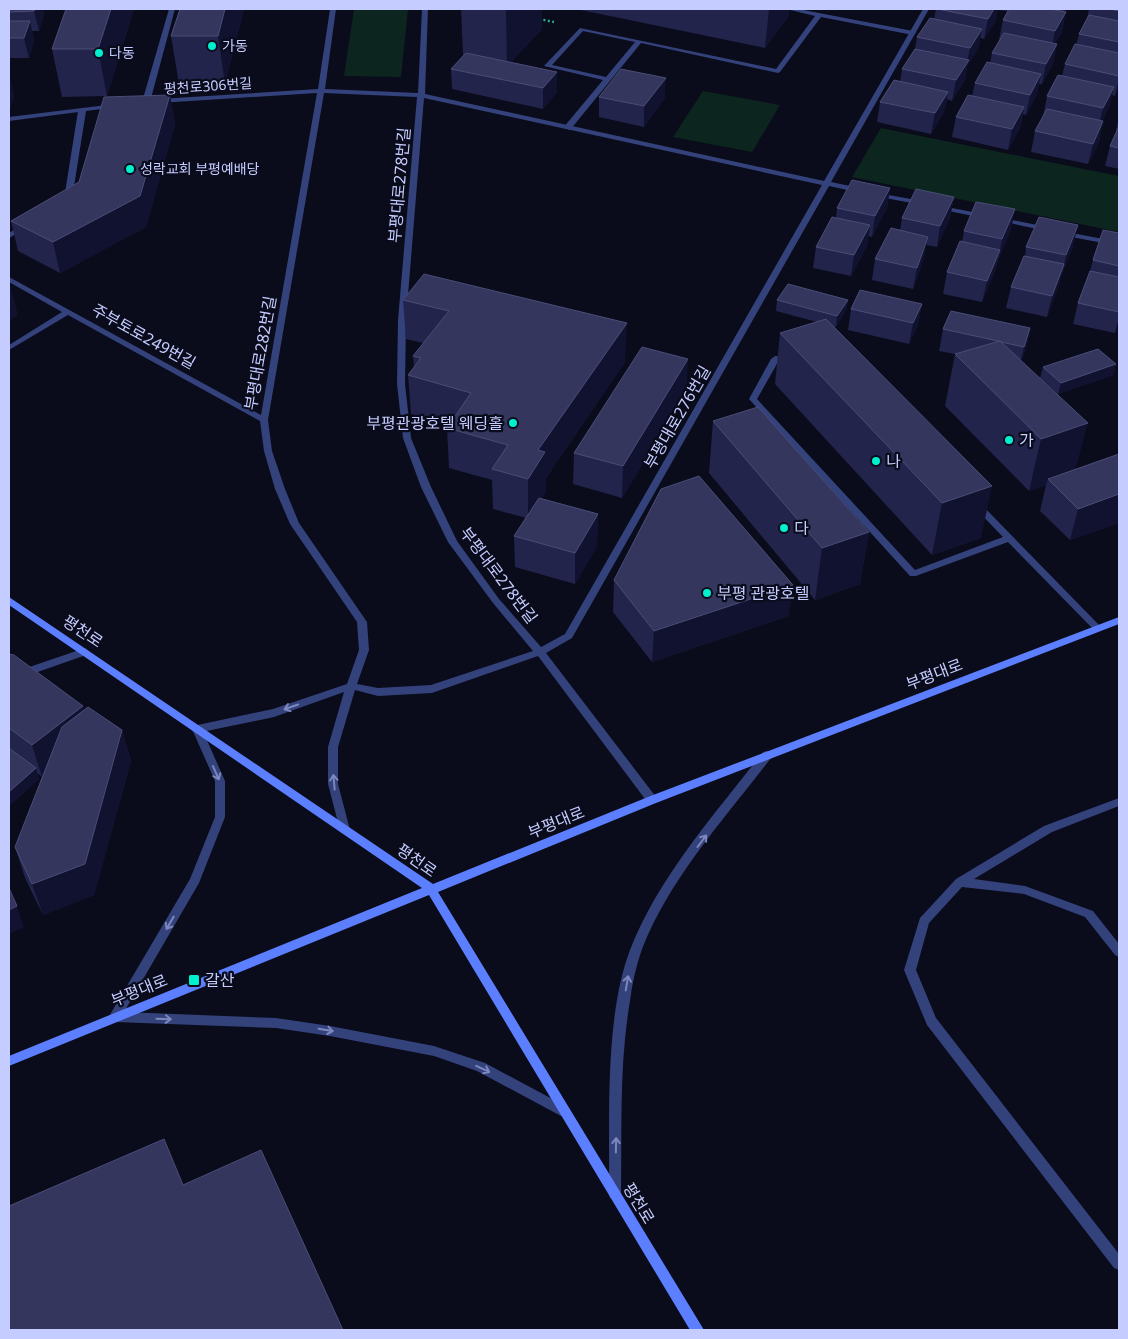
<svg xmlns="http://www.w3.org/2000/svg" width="1128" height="1339" font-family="'Noto Sans','Noto Sans KR',sans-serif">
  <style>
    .green { fill: #0d251f }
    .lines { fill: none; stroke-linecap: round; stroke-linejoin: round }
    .path { stroke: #29af87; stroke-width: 2.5; stroke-dasharray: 2 2.5; stroke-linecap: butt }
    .service { fill: #34427c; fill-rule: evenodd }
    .minor { fill: #34427c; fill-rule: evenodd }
    .tertiary { fill: #34427c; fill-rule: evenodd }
    .secondary { fill: #5c7fff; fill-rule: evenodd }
    .wall { fill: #22244b }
    .shaded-wall { fill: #11122f }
    .building { fill: #34365e; stroke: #4a4d77 }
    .oneway { stroke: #7c87be }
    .poi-dot { fill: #00f0ce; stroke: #0a0b1b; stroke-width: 2 }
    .labels { text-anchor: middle; stroke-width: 4.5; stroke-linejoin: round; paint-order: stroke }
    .far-poi-label { font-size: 14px; fill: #c5ccff; stroke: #0a0b1b; text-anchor: start }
    .far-street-label { font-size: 14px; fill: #c5ccff; stroke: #0a0b1b }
    .street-label { font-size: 16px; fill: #c5ccff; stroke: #0a0b1b }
    .poi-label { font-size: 16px; fill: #c5ccff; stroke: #0a0b1b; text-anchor: start }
  </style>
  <rect width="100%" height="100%" fill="#0a0b1b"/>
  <path class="green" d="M354,9H408L401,77L344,76Z
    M703,91L780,105L752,152L673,137Z
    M881,128L1119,176V232L852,177Z"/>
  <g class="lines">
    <path class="path" d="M539,19L554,22"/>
    <path class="service" d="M330,9H336L325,89L418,93L422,9H428L425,94L824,181L923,9H929L831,182L864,189L865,191L861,193L829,186L572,638L546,653L656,797L657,800L656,803H648L538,656L432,693L378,696L355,690L338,747V784L350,830L349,833H341L340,830L328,784V747L344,692L274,717L197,733L193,732L192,729L193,726L273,709L347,684L359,650L357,622L290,524L275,489L264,451L260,421L68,315L9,350V345L62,312L9,282V277L261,415L317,93L159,103L155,101L159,99L318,89ZM324,93L417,97L398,320L397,384L403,438L421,487L448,542L493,603L533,651L431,685L378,688L357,684L369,650L367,622L299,523L285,489L272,451L268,420ZM424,98L822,185L565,634L541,647L499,599L457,541L431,487L411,438L405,384L406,320Z
      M115,104L119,106L117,107L9,121V117Z
      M872,192L922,201L926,203L922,205L875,196H872Z
      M936,205L983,214L987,216L983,218L939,209L935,207Z
      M997,217L1047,227L1051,229L1047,231L1000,221H997Z
      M1061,231L1119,242V246L1061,235Z
      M85,648L90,652L89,654L9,682V674Z"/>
    <path class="minor" d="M169,9H175L150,102L144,103L142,102Z
      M786,9H798L913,31L916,33L913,35L821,17L780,72L778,73L641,43L570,130L563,128L603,80L544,66L580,28L776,69L815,16ZM583,31L635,42L606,77L552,65Z
      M82,109L86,111L72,199L68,201L64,199L78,111Z
      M23,224H29L30,226L9,238V233Z
      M775,356L789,357L793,360L789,363L778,362L757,399L915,570L1003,537L972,505L974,503H980L1100,626L1102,628L1100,630H1094L1008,542L916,576H910L749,399L771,359Z
      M1119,798V806L1052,832L974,879L1025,886L1093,911L1119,944V957L1115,955L1085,917L1024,894L962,887L929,923L916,970L936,1018L1119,1254V1270L1114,1268L927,1025L904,970L920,918L956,879L1044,826Z"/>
    <path class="tertiary" d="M197,725L201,726L202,729L225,781V817L199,883L124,1012L276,1018L330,1026L434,1046L485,1063L569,1108L571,1112L569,1116L565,1117L561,1116L477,1071L434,1056L330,1036L276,1028L115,1022L111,1021L109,1017L111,1013L190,879L215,817V781L192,729L193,726Z
      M767,751L771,752L772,755L771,758C725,818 670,878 642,949C636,966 632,984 630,1001C619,1065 622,1130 621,1194L620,1198L615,1200L610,1198L609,1194C610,1120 604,1019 630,950C659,876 715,814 763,752Z"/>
    <path class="secondary" d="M9,597L433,884L648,797L1119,617V624L656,803L438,892L704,1330H690L429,895L9,1066V1056L422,888L9,605Z"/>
  </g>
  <path class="wall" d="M9,9H43L44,14L39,31H32L34,41L29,58H9Z
    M66,9H134L107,96L62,97L52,49Z
    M180,9H244L225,84H179L171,36Z
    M461,9H542V29L511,62L557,92L543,109L452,89L451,69L463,56Z
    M576,9H789L788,17L765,48Z
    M936,9H1067L1065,14L1062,32L1055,43L1057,44L1053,64L1042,84H1039L1037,94L1026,115L1023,114L1020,128L1008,150L952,137L956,117L972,96L975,83L990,63L992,53L1000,40H999L1003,20L1008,11L997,10L996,20L984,39L980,38L978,49L967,66L965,80L952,101L947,99L944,112L931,134L877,122L880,102L900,82L902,69L915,49L917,37L934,19Z
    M1089,9H1119V87L1115,96L1112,95L1109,107L1102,121H1103L1099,142L1088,164L1031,152L1035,131L1043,117L1047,96L1062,76L1065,64L1076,45L1079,34L1087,19Z
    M170,95L175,124L146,227L60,273L18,251L11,221L79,182Z
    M599,97L665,98L644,127L599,117Z
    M1119,117V169L1105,166L1110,146L1117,131L1116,130Z
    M890,188L887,208L872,237L868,236L867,246L851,276L813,268L816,247L836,218L837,208Z
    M954,197L950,218L937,247L926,245L924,258L913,289L872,280L875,259L900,230L902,218Z
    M1011,230L998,260L995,271L982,302L943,294L947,272L962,242L964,231Z
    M1119,233V318L1115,333L1073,324L1078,303L1090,271L1093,260Z
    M1073,246L1061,276L1059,285L1047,317L1006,308L1011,287L1025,256L1026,247Z
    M424,274L625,362L546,478V492L541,499L598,514L597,546L575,584L515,567L514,536L526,518L493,509L492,480L449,468L447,428L449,425L411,414L408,375L414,367L413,356L423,343L406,339L403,300Z
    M777,300H848L846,310L836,327L832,326L981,538L932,555L775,384L780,333L817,322L776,311Z
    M922,304L918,325L909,344L848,330L851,309Z
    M1030,328L1026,349L1021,361L1076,469L1119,454V523L1070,540L1040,511L1046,485L1029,491L945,406L955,354L939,351L943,329Z
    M1116,364L1113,375L1058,394L1040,378L1043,367Z
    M687,390L622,498L573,484L574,453Z
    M713,421L869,532L860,584L815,600L709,473Z
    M614,580L789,616L652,662L613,612Z
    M9,654L84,710L122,730L131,761L94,895L43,915L25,878L15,847L42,777L37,773L39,779L9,806Z"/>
  <path class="shaded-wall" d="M35,9H43L44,14L39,31L34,11Z
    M111,9H134L107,96L98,49Z
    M225,9H244L225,84L218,36Z
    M506,9H542V29L507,66Z
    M769,9H789L788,17L765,48Z
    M994,9H998L996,20L984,39L988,19Z
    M1065,9H1067L1065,14L1062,32L1051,51L1055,31L1063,16Z
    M30,21L34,41L29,58L24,38Z
    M982,29L978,49L967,66L965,80L952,101L956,80L967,62L970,48Z
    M1057,44L1053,64L1042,84L1046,64Z
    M557,72V92L543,109V88Z
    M1041,74L1037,94L1026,115L1030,95Z
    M10,77L14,97L9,113V79Z
    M1119,77V87L1115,96Z
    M666,78L665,98L644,127V106Z
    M1114,87L1109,107L1098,129L1103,108Z
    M948,92L944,112L931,134L935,113Z
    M170,95L175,124L146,227L60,273L53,242Z
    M1024,107L1020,128L1008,150L1012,129Z
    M1103,121L1099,142L1088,164L1093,144Z
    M890,188L887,208L872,237L875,216Z
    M954,197L950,218L937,247L940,226Z
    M1015,209L1011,230L998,260L1002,239Z
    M870,225L867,246L851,276L854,255Z
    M1078,225L1073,246L1062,276L1066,255Z
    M928,237L924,258L913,289L917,268Z
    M1000,250L995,271L982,302L987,281Z
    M1064,264L1059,285L1047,317L1052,296Z
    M9,285H10L18,315L9,321Z
    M848,300L846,310L836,327L837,316Z
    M922,304L918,325L909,344L913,323Z
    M627,323L625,362L546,478V492L528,519V479L538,450Z
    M1030,328L1026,349L1019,368L1024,347Z
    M688,359L687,390L622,498L623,466Z
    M1116,364L1113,375L1058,394L1061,383Z
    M1088,423L1074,475L1048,479L1046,485L1029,491L1041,439Z
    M992,486L981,538L932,555L942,503Z
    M1119,494V523L1070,540L1078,509Z
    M598,514L597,546L575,584V553Z
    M869,532L860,584L815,600L822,548Z
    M793,585L789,616L652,662L654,631Z
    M83,706L92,737L42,777L32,745Z
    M122,730L131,761L94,895L43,915L32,884Z
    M36,768L39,779L9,806V792Z
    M17,906L24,928L9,934V910Z"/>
  <path class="building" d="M9,9H35L34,11L9,12Z
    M66,9H111L98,49H52Z
    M180,9H225L218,36H171Z
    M937,9H994L988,19Z
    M1009,9H1050L1066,12L1055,31L1003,20Z
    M1109,9H1119V11Z
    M1089,15L1119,21V42L1079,34Z
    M930,18L982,29L970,48L917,37Z
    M9,21H30L24,38H9Z
    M1004,33L1057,44L1046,64L992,53Z
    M1075,44L1119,53V76L1065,64Z
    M915,49L969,60L956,80L902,69Z
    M466,53L557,72L543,88L451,69Z
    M987,62L1041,74L1030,95L975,83Z
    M621,69L666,78L644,106L599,97Z
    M1058,75L1114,87L1103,108L1047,96Z
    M894,80L948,92L935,113L880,102Z
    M170,95L140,196L53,242L11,221L79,182L104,97Z
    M968,95L1024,107L1012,129L956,117Z
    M1047,109L1103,121L1093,144L1035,131Z
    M1119,126V148L1110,146Z
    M852,180L890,188L875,216L837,208Z
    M916,189L954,197L940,226L902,218Z
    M976,202L1015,209L1002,239L964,231Z
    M832,217L870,225L854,255L816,247Z
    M1039,217L1078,225L1066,255L1026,247Z
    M891,228L928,237L917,268L875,259Z
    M1103,230L1119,233V266L1093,260Z
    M960,241L1000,250L987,281L947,272Z
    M1024,256L1064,264L1052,296L1011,287Z
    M1090,271L1119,277V312L1078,303Z
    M424,274L627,323L538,450L545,452L528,479L492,469L508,445L447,428L471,393L408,375L421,358L413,356L449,311L403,300Z
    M788,284L848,300L837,316L777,300Z
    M860,290L922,304L913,323L851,309Z
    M951,311L1030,328L1024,347L1001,342L1000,341H998L943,329Z
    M826,319L992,486L942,503L780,333Z
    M1000,341L1088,423L1041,439L955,354Z
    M642,347L688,359L623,466L574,453Z
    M1098,349L1116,364L1061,383L1043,367Z
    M758,407L869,532L822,548L713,421Z
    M1119,454V494L1078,509L1048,479Z
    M699,476L793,585L654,631L614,580L661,489Z
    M539,498L598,514L575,553L514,536Z
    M9,654L14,655L83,706L32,745L9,728Z
    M88,707L122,730L85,864L32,884L15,847L62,727Z
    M9,748L36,768L9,792Z
    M9,888L17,906L9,910Z
    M164,1139L183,1185L261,1150L343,1330H9V1206Z"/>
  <defs><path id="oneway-shaft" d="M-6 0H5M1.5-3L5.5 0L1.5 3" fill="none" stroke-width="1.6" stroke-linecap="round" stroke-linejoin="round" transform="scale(1.25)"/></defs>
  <g class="oneway">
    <use href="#oneway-shaft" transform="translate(291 707) rotate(161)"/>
    <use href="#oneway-shaft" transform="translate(216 773) rotate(66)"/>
    <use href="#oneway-shaft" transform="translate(334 782) rotate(-95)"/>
    <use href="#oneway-shaft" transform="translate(702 841) rotate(-53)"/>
    <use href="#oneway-shaft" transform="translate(170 923) rotate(120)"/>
    <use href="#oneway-shaft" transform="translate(627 983) rotate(-80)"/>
    <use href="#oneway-shaft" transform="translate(164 1019) rotate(2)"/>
    <use href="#oneway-shaft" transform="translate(326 1030) rotate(9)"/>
    <use href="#oneway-shaft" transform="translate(483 1069) rotate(25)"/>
    <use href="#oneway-shaft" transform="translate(616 1145) rotate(-89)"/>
  </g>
  <g class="poi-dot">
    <circle cx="212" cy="46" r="5"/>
    <circle cx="99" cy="53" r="5"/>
    <circle cx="130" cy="169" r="5"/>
    <circle cx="513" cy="423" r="5"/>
    <circle cx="1009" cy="440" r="5"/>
    <circle cx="876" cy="461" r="5"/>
    <circle cx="784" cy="528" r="5"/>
    <circle cx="707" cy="593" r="5"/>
    <rect x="188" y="974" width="12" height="12" rx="2.5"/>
  </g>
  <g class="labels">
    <g class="far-poi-label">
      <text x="222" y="51">가동</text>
      <text x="109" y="58">다동</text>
      <text x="140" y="174">성락교회 부평예배당</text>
    </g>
    <g class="far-street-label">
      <text transform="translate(208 86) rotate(-4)" y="5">평천로306번길</text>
    </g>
    <g class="street-label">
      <text transform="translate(399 185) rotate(-85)" y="6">부평대로278번길</text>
      <text transform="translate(144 336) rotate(29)" y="6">주부토로249번길</text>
      <text transform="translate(260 353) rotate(-80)" y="6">부평대로282번길</text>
      <text transform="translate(677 417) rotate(-60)" y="6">부평대로276번길</text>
      <text transform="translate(499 575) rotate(53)" y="6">부평대로278번길</text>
      <text transform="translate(83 631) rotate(34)" y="6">평천로</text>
      <text transform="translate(934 674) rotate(-21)" y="6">부평대로</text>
      <text transform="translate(556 822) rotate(-22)" y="6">부평대로</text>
      <text transform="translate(417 860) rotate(35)" y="6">평천로</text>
      <text transform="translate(139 990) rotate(-22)" y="6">부평대로</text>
      <text transform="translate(639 1203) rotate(59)" y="6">평천로</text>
    </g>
    <g class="poi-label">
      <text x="503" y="429" text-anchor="end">부평관광호텔 웨딩홀</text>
      <text x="1019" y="446">가</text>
      <text x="886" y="467">나</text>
      <text x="794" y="534">다</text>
      <text x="717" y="599">부평 관광호텔</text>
      <text x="205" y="986">갈산</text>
    </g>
  </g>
  <rect width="1128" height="1339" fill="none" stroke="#c5ccff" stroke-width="20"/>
</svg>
